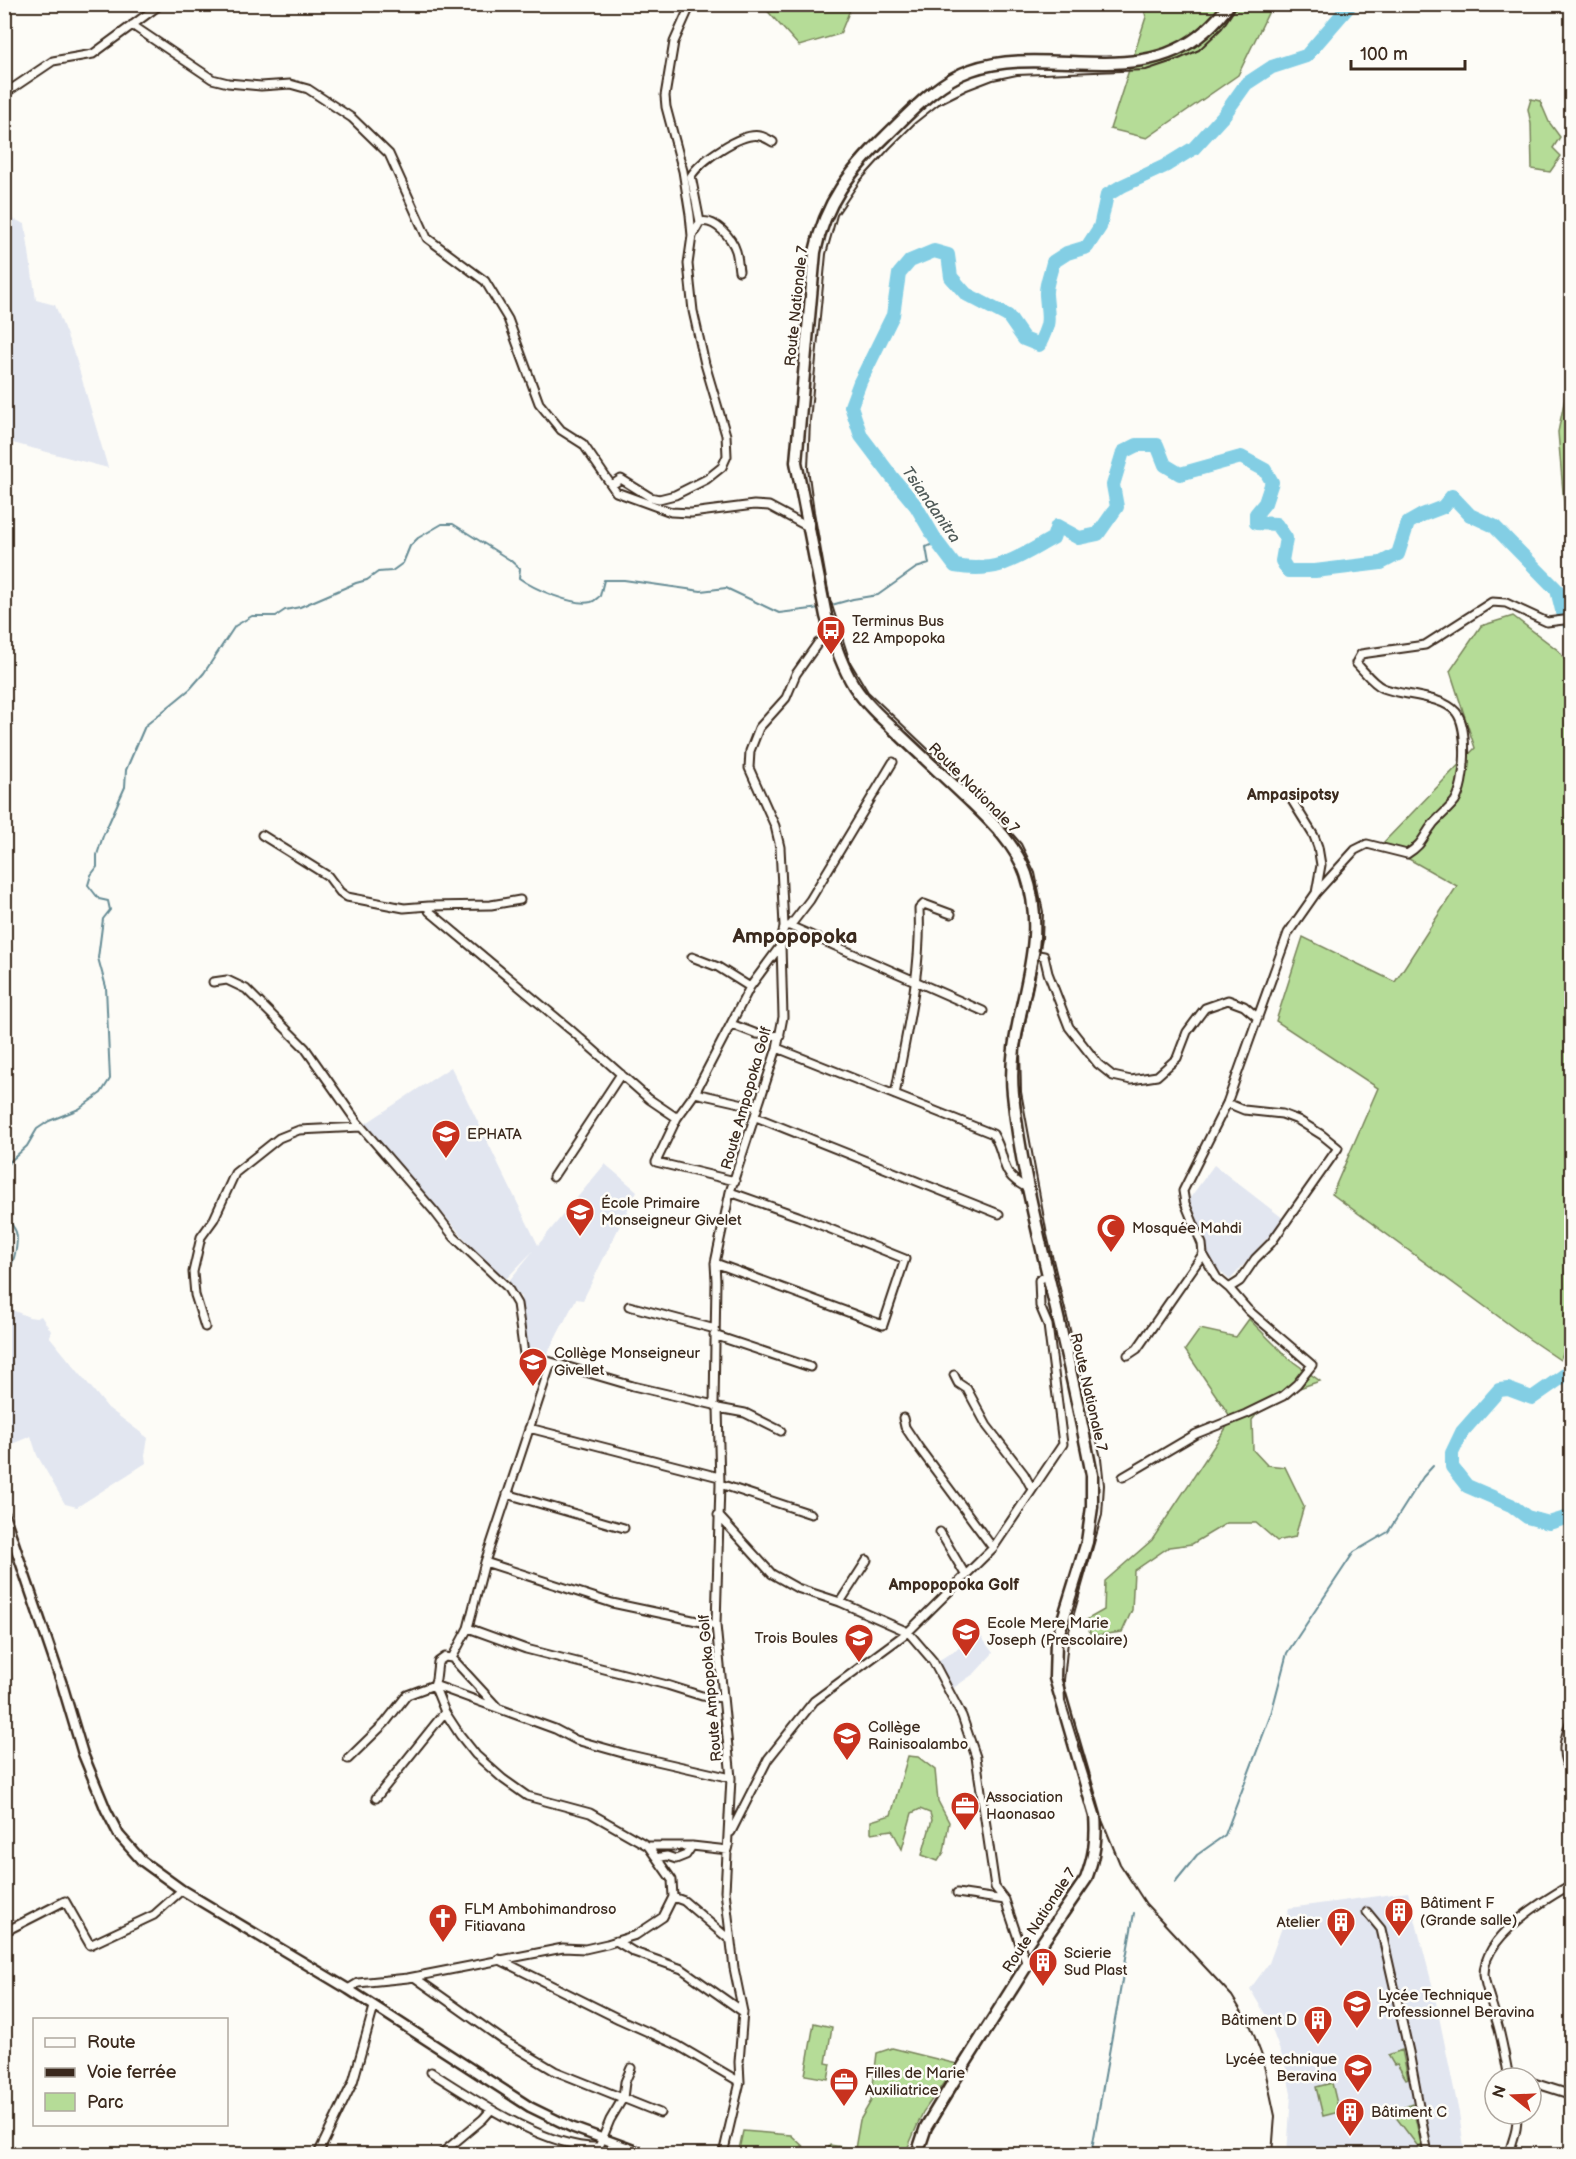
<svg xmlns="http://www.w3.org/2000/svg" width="1576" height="2159" font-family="'Balsamiq Sans',sans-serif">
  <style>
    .built { fill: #e2e6f0 }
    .green { fill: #b5dc97; stroke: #78835a; stroke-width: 1.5 }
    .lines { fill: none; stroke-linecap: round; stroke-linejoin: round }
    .stream { stroke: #668c95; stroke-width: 2 }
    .river { stroke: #83cee4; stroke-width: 14 }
    .minor-casing { stroke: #3b2a1e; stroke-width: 11 }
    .tertiary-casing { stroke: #3b2a1e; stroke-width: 13 }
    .primary-casing { stroke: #3b2a1e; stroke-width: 15 }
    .minor { stroke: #fdfcf7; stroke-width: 7 }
    .tertiary { stroke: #fdfcf7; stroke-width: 8 }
    .primary { stroke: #fdfcf7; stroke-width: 10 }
    .rail { stroke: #3b2a1e; stroke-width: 2 }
    .labels { text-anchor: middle; stroke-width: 5; stroke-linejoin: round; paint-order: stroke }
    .street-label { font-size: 15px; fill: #3b2a1e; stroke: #fdfcf7 }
    .poi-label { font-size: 15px; fill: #3b2a1e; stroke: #fdfcf7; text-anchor: start }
    .water-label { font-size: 16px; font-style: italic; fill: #515b59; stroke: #fdfcf7 }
    .neighbourhood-label { font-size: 16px; font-weight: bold; fill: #3b2a1e; stroke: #fdfcf7 }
    .district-label { font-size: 21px; font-weight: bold; fill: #3b2a1e; stroke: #fdfcf7 }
  </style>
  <rect width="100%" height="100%" fill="#fdfcf7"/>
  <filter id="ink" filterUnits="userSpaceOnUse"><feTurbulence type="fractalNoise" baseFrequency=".0167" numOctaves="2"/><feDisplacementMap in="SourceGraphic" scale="12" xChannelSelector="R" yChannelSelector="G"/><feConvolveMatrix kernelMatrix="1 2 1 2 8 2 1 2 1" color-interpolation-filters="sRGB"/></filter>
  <g filter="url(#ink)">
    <path class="built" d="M4,215L25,224L36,300L55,305L76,359L108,468L5,441Z
      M451,1067L538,1245L605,1164L637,1191L583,1300L576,1299L545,1358L526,1348L520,1309L521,1297L508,1282L533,1251L504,1281L471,1246L365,1124Z
      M1214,1165L1284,1219L1230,1280L1213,1265L1187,1202Z
      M5,1307L29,1317L36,1318L41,1316L51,1331L49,1336L108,1408L148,1438L145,1455L146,1463L77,1507L65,1504L37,1455L31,1436L5,1447Z
      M970,1621L993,1653L975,1673L952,1689L936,1662L960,1647L952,1634Z
      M1408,1892L1433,1988L1459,2113L1465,2154H1287L1291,2094L1285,2064L1268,2019L1250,1989L1269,1963L1289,1908Z"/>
    <path class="green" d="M762,5H852L840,34L799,46Z
      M1143,5H1272L1238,75L1147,138L1110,129L1146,17Z
      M1531,99L1540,101L1549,122L1560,137L1553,148L1561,156L1550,172L1532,169L1531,124L1528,109Z
      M1571,369L1572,531H1571L1565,516L1558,432Z
      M1513,616L1559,651L1571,669L1572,1333L1560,1360L1529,1339L1332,1194L1378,1088L1276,1021L1303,937L1395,982L1457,886L1382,844L1475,748L1450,671L1481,626Z
      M1249,1319L1288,1358L1320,1381L1270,1398L1252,1420L1253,1450L1267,1465L1285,1467L1304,1506L1295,1537L1277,1541L1256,1523H1227L1192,1544L1169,1547L1134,1571L1132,1610L1122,1632L1091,1636L1086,1620L1104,1610L1105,1581L1152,1540L1232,1419L1185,1350L1200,1329L1236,1337Z
      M908,1756L918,1757L935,1770L938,1801L949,1822L944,1852L938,1861L922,1855L932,1820L930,1813L920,1809L912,1813L902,1849L892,1830L871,1833V1821L891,1815Z
      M814,2023L832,2027L826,2063L831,2064L828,2079L805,2075Z
      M892,2048L957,2064L923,2112L905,2154H825L830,2145L855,2149L860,2120L871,2101L877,2053Z
      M1402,2050L1408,2078L1406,2079L1397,2064L1394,2065L1388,2055Z
      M1332,2083L1339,2112L1323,2116L1316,2087Z
      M1412,2104L1422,2148L1420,2149L1392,2112Z
      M743,2131L791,2135L811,2154H738Z"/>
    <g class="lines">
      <path class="stream" d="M828,606L853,599L878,595L916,568L929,564L926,547L937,542
        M4,1167L27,1146L37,1129L49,1121L79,1109L101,1093L110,1079L106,987L98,958L103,919L110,910L108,901L99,899L88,885L91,875L97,867V855L103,836L125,787L126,770L145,726L190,689L204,673L235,626L252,616H276L285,610L300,607L356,583L367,580L378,572L392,571L403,563L410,546L418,538L442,524H453L510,560L520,569L519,578C534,589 573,606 591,602C595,601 597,598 600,596L604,580H624L701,591L726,588L779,613L820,608
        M4,1216C8,1220 14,1227 16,1232C20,1248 11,1268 4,1282
        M1175,1882L1197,1855L1225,1835L1271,1714L1287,1653L1354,1552L1388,1532L1423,1477L1433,1466
        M1091,2154L1134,1913"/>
      <path class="river" d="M1351,4L1306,56L1272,67L1246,84L1224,115L1194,148L1165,166L1122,186L1107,195L1100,227L1087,247L1067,253L1053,262C1051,272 1045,285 1046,295C1048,320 1051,321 1039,345L1024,339L1008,316L966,294L951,277L948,255L934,251L910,261L899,274L893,315L860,382L851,406L861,436L892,477L916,506L937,542L955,566C998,574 1017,558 1053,538L1057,526L1079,538L1098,534L1117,507L1113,485L1123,452L1137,445H1157L1165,465L1180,474L1241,457L1265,470L1272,482L1265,503L1256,514V523L1276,524L1286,538L1282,561L1288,571H1315L1381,563L1398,554L1408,523L1422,515L1443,507L1452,496L1470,515L1494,526L1557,590L1562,610L1572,629
        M1572,1370L1532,1398L1508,1389L1499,1390L1462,1432L1452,1453V1467L1467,1486L1511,1505L1527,1517L1549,1523L1572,1516"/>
      <g class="minor-casing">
        <path id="minor" d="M132,25L212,79L228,83L261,86L290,84L308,89L352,118L389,154L427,238L485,281L508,319L539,403L561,430L583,444L616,492L671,512L691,513L754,505L769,506L808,527
          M4,94L53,61L93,54L161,4
          M700,222L691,176C700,161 741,132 760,136C765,137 769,140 773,142
          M692,236L700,222C715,218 732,238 736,251C738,258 738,265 739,271
          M612,485L621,479L650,497L659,499L675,495L707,479L722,467L727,456L726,435L705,364L693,311L688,264L692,236L690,215L683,171L666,107L665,96L674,42L691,4
          M262,835L328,876L340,892L347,897L404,908L429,906
          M1316,893L1355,850L1367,844L1407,854C1423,844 1422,838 1433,824C1440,816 1449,809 1455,801C1466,784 1469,728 1456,712C1441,695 1403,696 1383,688C1373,684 1364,671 1356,663L1361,654L1425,645L1492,602L1506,603L1547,622L1572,619
          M520,900L491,905L429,906V911L571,1030L649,1099L677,1118
          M787,926H790L810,900L893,762
          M790,926L983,1011
          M1033,954L1044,956L1048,973L1069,1027L1098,1064L1113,1076L1131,1080L1157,1076L1177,1058L1187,1032L1205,1008L1228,1000L1244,1006L1258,1018
          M692,957L718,967L750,987
          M213,982L227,980L246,989L305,1048L357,1122L434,1211L454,1237L507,1287L517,1304L524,1354L633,1386L714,1405
          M731,1024L757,1034L780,1036
          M777,1048L993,1134C1009,1160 996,1173 1029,1189
          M695,1093L757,1107
          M895,1095C906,1034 922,971 919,909L924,904L951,914
          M1227,1103L1244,1110L1282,1114L1298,1120L1322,1135L1338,1148L1271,1243L1255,1259L1240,1281L1229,1288
          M756,1117L999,1214
          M553,1177L621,1074
          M735,1181L656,1162L677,1118L695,1093L750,987L781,945
          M715,1263L883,1325L905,1259L798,1216L730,1192
          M629,1306L715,1329
          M205,1327L195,1295L193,1272L201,1237L214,1219L235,1173L279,1138L299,1130L361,1127
          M714,1335L810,1367
          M1128,1355L1137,1349L1203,1254
          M954,1375L958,1383L967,1389L987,1426L1024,1474L1032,1489
          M718,1408L745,1413L781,1431
          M903,1418L905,1427L919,1448L993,1548
          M529,1428L719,1477
          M1123,1477L1196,1434L1246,1414L1283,1396L1297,1384L1312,1365L1248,1310L1229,1288L1217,1278L1203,1254L1202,1244L1185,1203L1183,1191L1227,1103L1288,933L1316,893L1321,865L1318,847L1314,836L1293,802
          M720,1484L811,1514
          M507,1494L624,1528
          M718,1515L772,1574L797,1588L840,1602L908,1632L933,1661L962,1716L976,1757L995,1887L1005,1900L1027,1965
          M940,1532L966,1576
          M485,1562L612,1603L716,1625
          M840,1602L867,1560
          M468,1628L526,1649L667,1685L702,1696L723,1698
          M452,1658L468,1628L485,1562L551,1363
          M1572,1717C1565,1737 1558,1755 1572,1773
          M348,1759L385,1723L407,1695L434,1685L555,1729L576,1740L626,1754L731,1778
          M376,1798L445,1712
          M731,1832L768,1759L814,1701L908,1632L993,1548L1063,1444L1048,1325L1040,1306L1039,1280L1048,1275
          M648,1846H692L728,1850L729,1846
          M660,1862V1857L667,1856L676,1859L686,1855L692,1846
          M957,1893L1005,1900
          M673,1897L684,1901L730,1940
          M1367,1912L1381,1929L1409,2052L1428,2154
          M10,1929L65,1901L90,1945L154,1915L182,1890
          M616,1941L634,1952L682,1969L743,2012
          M498,1959L619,2019L677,2045L740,2082
          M414,1977L503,2040L555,2071L660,2113
          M348,1989L358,1983L408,1978L563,1948L585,1949L607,1944L636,1935L663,1917L673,1897L672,1880L648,1846L590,1813L527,1796L503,1779L476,1755L460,1735L445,1712L434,1685L436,1679L438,1662L445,1657L452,1658L498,1708
          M431,2072C475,2100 547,2149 599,2147L610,2120L623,2098L625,2082L631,2068
          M1509,2078C1505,2058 1502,2038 1496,2019C1493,2005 1485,1988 1484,1974C1484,1936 1542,1901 1572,1884
          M1531,2082L1572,2095
          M318,2154L353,2082L374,2007
          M441,2154L483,2119L491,2110
          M723,2154L740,2082L739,2062L743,2012L734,1968L725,1891L731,1778L716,1625L720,1484L718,1408L714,1405L716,1281L715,1263L730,1192L777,1048L783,1017L781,945L784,926L780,847L775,826L749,768L750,751L759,728L786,698L796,674L818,643L832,636
          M1509,2154C1512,2140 1519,2129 1516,2114"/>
      </g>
      <g class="tertiary-casing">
        <path id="tertiary" d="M4,1514L62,1684L83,1754L106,1810L119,1835L142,1861L182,1890L348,1989L530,2107L571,2127L645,2154"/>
      </g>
      <g class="primary-casing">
        <path id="primary" d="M917,2154L926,2127L952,2084L1027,1965L1086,1879C1094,1857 1097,1839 1095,1816L1055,1678L1056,1642L1087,1542L1092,1507V1475C1079,1408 1064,1342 1048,1275C1034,1216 1019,1155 1013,1094C1005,1017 1053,954 1026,874C1016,846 993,823 972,803C949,781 926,760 903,738C886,722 867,706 854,686C841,665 833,640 826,616L796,462L815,252C825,203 850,171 885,137C910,113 937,82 971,70C1047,44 1139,90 1205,31C1214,23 1222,15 1229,4"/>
      </g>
      <use href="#minor" class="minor"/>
      <use href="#tertiary" class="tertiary"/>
      <use href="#primary" class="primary"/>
      <path class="rail" d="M1238,4L1222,28L1199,50L1179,59L1146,70L1017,75L993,80L967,90L939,104L915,123L890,148L860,181L837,215L826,254L810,421L808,468L814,512L829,596L850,662L868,692L990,808L1021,844L1035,873L1043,912L1042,939L1020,1048L1021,1092L1047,1235L1101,1458L1104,1485L1102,1515L1069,1631L1064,1680L1065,1701L1102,1820L1120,1864L1146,1904L1232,1996L1251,2027L1262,2056L1275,2116L1272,2154"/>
    </g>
  </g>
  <defs>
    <g id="bus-pin" transform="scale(1.5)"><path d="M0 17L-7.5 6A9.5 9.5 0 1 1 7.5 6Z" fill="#c8321e" stroke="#fdfcf7"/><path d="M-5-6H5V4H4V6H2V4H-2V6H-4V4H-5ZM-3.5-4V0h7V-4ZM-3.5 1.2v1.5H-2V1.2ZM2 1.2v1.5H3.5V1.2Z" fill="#fff"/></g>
    <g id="school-pin" transform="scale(1.5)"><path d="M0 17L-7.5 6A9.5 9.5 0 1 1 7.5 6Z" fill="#c8321e" stroke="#fdfcf7"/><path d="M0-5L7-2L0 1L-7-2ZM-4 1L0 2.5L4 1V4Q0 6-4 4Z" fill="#fff"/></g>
    <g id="mosque-pin" transform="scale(1.5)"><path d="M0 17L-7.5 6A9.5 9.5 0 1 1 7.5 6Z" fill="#c8321e" stroke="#fdfcf7"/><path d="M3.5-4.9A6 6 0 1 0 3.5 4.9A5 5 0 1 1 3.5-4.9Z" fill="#fff"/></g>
    <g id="office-pin" transform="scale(1.5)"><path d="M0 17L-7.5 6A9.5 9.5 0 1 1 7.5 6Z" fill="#c8321e" stroke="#fdfcf7"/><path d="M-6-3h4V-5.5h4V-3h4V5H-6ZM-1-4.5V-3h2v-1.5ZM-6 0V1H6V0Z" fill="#fff"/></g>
    <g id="building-pin" transform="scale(1.5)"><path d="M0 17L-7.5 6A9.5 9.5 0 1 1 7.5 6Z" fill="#c8321e" stroke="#fdfcf7"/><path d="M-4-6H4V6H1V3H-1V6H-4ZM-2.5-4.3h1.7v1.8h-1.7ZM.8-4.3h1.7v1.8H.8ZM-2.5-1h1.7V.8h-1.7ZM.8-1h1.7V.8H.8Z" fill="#fff"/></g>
    <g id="church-pin" transform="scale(1.5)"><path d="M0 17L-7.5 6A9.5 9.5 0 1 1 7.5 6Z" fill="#c8321e" stroke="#fdfcf7"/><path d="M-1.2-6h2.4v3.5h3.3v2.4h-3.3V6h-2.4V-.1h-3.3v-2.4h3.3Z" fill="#fff"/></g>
  </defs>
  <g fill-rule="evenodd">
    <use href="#bus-pin" x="831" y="630"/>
    <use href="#school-pin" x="446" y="1134"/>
    <use href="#school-pin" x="580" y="1212"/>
    <use href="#mosque-pin" x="1111" y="1228"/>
    <use href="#school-pin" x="533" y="1362"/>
    <use href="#school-pin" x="966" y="1632"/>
    <use href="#school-pin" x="859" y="1638"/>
    <use href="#school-pin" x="847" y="1736"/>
    <use href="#office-pin" x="965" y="1806"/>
    <use href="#building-pin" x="1399" y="1912"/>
    <use href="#church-pin" x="443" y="1918"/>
    <use href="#building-pin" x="1341" y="1922"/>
    <use href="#building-pin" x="1043" y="1962"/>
    <use href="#school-pin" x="1357" y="2004"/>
    <use href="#building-pin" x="1318" y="2020"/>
    <use href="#school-pin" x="1358" y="2068"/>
    <use href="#office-pin" x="844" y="2082"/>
    <use href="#building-pin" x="1350" y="2112"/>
  </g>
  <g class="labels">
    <g class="street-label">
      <text transform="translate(796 306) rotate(-84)" y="5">Route Nationale 7</text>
      <text transform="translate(974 788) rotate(45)" y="5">Route Nationale 7</text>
      <text transform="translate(746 1098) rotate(-74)" y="5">Route Ampopoka Golf</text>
      <text transform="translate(1089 1392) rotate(77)" y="5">Route Nationale 7</text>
      <text transform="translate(710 1688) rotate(-95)" y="5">Route Ampopoka Golf</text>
      <text transform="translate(1039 1920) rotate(-57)" y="5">Route Nationale 7</text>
    </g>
    <g class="poi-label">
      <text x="852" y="626">Terminus Bus<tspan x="852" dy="17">22 Ampopoka</tspan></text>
      <text x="467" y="1139">EPHATA</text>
      <text x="601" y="1208">École Primaire<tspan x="601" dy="17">Monseigneur Givelet</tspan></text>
      <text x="1132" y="1233">Mosquée Mahdi</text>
      <text x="554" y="1358">Collège Monseigneur<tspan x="554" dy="17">Givellet</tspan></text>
      <text x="987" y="1628">Ecole Mere Marie<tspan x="987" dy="17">Joseph (Prescolaire)</tspan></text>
      <text x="838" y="1643" text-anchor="end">Trois Boules</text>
      <text x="868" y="1732">Collège<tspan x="868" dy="17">Rainisoalambo</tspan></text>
      <text x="986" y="1802">Association<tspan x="986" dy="17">Haonasao</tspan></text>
      <text x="1420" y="1908">Bâtiment F<tspan x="1420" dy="17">(Grande salle)</tspan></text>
      <text x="464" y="1914">FLM Ambohimandroso<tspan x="464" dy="17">Fitiavana</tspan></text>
      <text x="1320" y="1927" text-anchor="end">Atelier</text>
      <text x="1064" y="1958">Scierie<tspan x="1064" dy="17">Sud Plast</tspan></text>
      <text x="1378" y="2000">Lycée Technique<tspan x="1378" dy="17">Professionnel Beravina</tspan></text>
      <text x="1297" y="2025" text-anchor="end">Bâtiment D</text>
      <text x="1337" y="2064" text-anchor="end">Lycée technique<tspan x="1337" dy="17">Beravina</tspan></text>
      <text x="865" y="2078">Filles de Marie<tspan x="865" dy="17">Auxiliatrice</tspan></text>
      <text x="1371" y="2117">Bâtiment C</text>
    </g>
    <g class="water-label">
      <text transform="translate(932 504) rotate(55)" y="6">Tsiandanitra</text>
    </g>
    <g class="neighbourhood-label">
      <text x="1293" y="800">Ampasipotsy</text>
      <text x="954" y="1590">Ampopopoka Golf</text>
    </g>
    <g class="district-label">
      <text x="795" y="943">Ampopopoka</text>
    </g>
  </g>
  <rect width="1576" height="2159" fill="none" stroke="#fdfcf7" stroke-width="24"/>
  <rect x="12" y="12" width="1552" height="2135" fill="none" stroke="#3b2a1e" stroke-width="2" filter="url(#ink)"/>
  <rect x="33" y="2018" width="195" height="108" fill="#fdfcf7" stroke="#afa8a0" stroke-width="1.5"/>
  <rect x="45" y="2038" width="30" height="9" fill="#fdfcf7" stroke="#afa8a0" stroke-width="1.5"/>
  <text x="87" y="2048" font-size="18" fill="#3b2a1e">Route</text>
  <rect x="45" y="2068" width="30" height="9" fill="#3b2a1e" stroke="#afa8a0" stroke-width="1.5"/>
  <text x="87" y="2078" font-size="18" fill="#3b2a1e">Voie ferrée</text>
  <rect x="45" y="2093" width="30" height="18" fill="#b5dc97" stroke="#afa8a0" stroke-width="1.5"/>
  <text x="87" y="2108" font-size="18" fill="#3b2a1e">Parc</text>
  <g transform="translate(1513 2096) rotate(288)"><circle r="28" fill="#fdfcf7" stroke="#afa8a0" stroke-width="1.5"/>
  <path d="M0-4.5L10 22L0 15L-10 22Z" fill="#c8321e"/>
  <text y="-9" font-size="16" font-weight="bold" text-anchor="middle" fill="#3b2a1e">N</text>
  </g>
  <path d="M1351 60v9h114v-9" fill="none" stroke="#3b2a1e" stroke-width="3"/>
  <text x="1360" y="60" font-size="18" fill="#3b2a1e" stroke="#fdfcf7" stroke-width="4.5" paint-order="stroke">100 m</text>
</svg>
